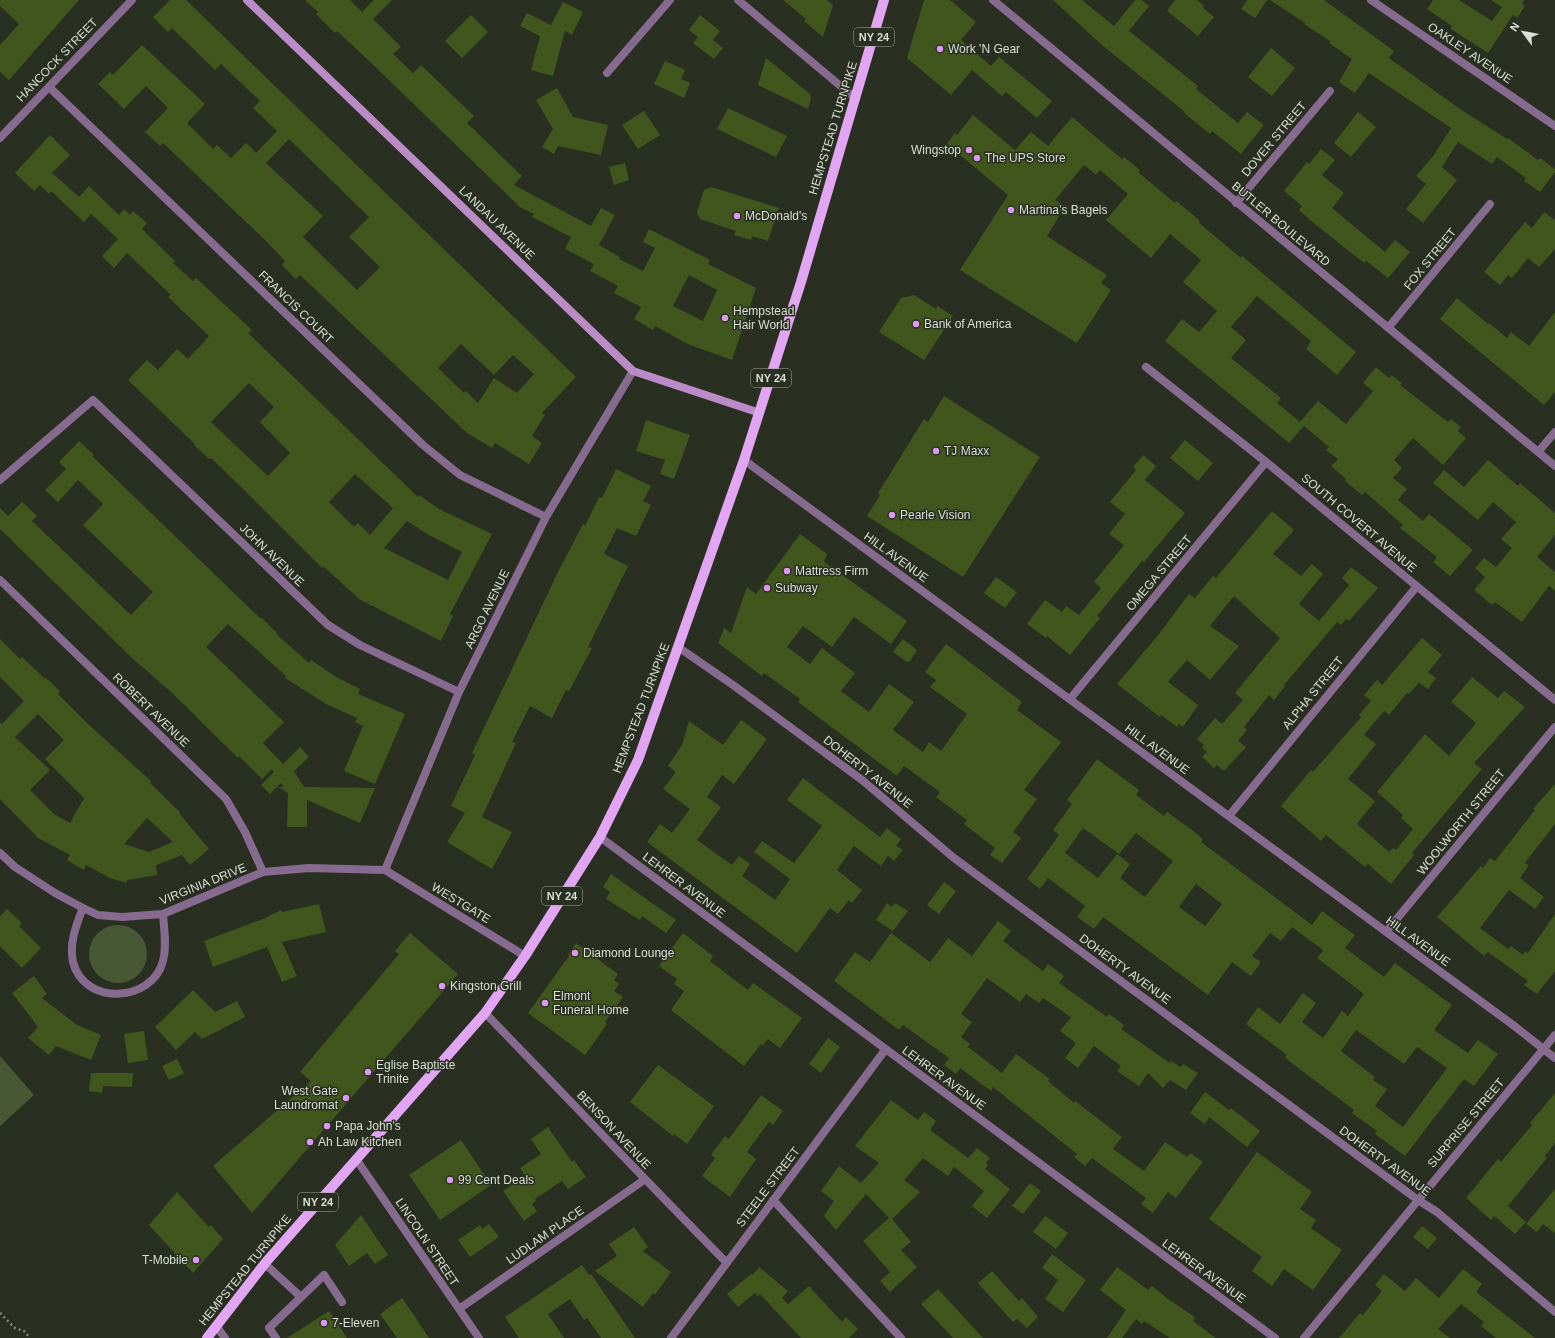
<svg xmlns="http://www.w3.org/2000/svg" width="1555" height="1338" font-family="Arial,sans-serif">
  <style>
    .green { fill: #495834 }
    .building { fill: #40561c; fill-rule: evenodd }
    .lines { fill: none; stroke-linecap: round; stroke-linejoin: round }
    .path { stroke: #82877b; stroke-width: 2.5; stroke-dasharray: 2 3; stroke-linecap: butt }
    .lane { stroke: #876a8f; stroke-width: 8 }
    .street { stroke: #876a8f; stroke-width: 8 }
    .secondary { stroke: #ba8bc7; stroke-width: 8 }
    .primary { stroke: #e2a5f3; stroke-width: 10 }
    .poi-dot { fill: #df98f1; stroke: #293021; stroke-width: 1.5 }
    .labels { text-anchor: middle; stroke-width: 3; stroke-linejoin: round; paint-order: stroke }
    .shield { fill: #293021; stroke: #a5aa9f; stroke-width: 1 }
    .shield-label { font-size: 11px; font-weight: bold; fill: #daded5 }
    .poi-label { font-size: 12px; fill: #daded5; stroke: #293021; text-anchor: start }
    .street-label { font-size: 12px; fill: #daded5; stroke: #293021 }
  </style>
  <rect width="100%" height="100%" fill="#293021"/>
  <path class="green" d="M89 954a29 29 0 1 1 58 0a29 29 0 1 1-58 0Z
    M0,1056L34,1095L0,1126Z"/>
  <path class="building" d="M0,0H79L9,80L0,72V45L19,24L0,6Z
    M170,0H186L576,377L542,413L545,415L532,436L542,443L529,464L495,443L492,448L467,433L300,275L296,279L282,265L285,261L264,239L163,143L160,146L145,132L168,108L146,86L124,109L98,84L110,72L113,75L142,45L205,104L187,123L213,149L217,145L231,158L246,143L256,153L277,131L253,108L260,101L221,64L215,70L172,28L168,32L153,17ZM289,139L369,217L349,237L380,267L357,290L303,237L323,216L266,163ZM461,344L494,375L513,355L534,374L517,393L494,378L478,403L466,391L464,393L438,368Z
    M305,0H350L362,12L374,0H392L373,19L401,47L393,54L413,73L421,65L474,116L467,123L522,176L514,185L591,226L601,208L615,215L599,245L620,257L619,259L643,271L655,248L643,242L649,229L710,260L708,264L756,288L732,360L690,345L655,326L653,330L634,319L641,307L614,293L618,286L590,271L594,264L565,249L571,237L532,217L534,214L520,207L366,58L337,31L335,33L316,14L318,12ZM689,275L717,290L703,321L673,306Z
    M783,0H827L833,5L823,37L804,21L806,19Z
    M924,0H950L976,22L961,40L991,66L999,57L1052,101L1037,118L1006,92L1002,96L972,70L951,95L907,58Z
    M1053,0H1082L1114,26L1135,0H1142L1149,6L1129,31L1198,86L1196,89L1238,123L1247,112L1264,125L1241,154L1212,131L1210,134L1184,113L1185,112L1103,46Z
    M1175,0H1197L1204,6L1203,8L1214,17L1198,36L1167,11Z
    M1247,0H1267L1255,18L1241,9Z
    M1270,0H1324L1394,51L1389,58L1460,109L1507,139L1508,138L1538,160L1540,158L1555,169V172L1540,192L1524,181L1526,178L1497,157L1492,164L1458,142L1442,167L1457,180L1423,223L1406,209L1426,184L1416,176L1434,155L1451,128L1369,73L1355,93L1339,82L1352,59L1329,43L1330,41L1304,24L1305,23Z
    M1433,0H1459L1492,21L1502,7L1491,0H1524L1522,3L1525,6L1517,18L1513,15L1488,53L1451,29L1452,26L1427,9Z
    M563,2L583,12L572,35L565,31L553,76L531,70L540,36L520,26L527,13L551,25Z
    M471,15L488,32L462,58L445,41Z
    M700,15L720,31L713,40L723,48L714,59L693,43L698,37L689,30Z
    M1271,48L1295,68L1272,96L1248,77Z
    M766,58L810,94L811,98L808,109L758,85Z
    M665,61L685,70L681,79L690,83L684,98L654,84Z
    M557,88L573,117L608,125L601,155L558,146L554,154L542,147L553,129L536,100Z
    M728,108L787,136L776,157L717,129Z
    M644,111L660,135L638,149L622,125Z
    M1358,112L1376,127L1351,157L1334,143Z
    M973,115L1015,150L1031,132L1048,146L1072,117L1122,159L1124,157L1140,170L1138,172L1175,203L1176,201L1186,209L1200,221L1199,223L1241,258L1242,256L1356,352L1337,375L1306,349L1311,341L1257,296L1231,327L1246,340L1231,358L1281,398L1277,403L1300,422L1318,401L1346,424L1373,391L1363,383L1376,367L1389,378L1391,375L1402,383L1400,385L1448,422L1451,419L1461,427L1458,431L1466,438L1443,465L1413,438L1394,460L1402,468L1393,478L1407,489L1398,500L1423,521L1429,514L1473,550L1450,576L1433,562L1437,557L1400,528L1403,525L1365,492L1362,495L1345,481L1346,479L1331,466L1338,459L1326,450L1329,447L1304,426L1289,443L1165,341L1182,319L1199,332L1217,311L1183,282L1201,260L1170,234L1151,258L1106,220L1128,194L1100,170L1096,175L1084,165L1055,200L1065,206L1047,236L1107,275L1101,283L1111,290L1077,343L960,270L1008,195L947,144L955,133L957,135Z
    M50,135L70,155L52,173L79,197L89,186L119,215L124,209L130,215L133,211L147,223L142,229L175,261L173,263L193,281L196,278L252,330L248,333L418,497L419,495L439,509L492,534L450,614L453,616L441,641L359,599L323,566L322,568L242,488L211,458L209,459L194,445L195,444L128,380L147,360L158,370L177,349L188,359L209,336L168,297L171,295L127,253L114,268L102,256L118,239L91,214L84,222L51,191L49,194L40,185L34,191L15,173ZM249,383L274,407L260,422L290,453L268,476L211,422ZM355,474L393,508L370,535L358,523L354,527L329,502ZM407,521L429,535L462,552L448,580L384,548Z
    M1321,149L1335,160L1322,175L1344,193L1332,208L1385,252L1395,240L1410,252L1388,278L1366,261L1364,263L1310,220L1299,210L1302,206L1284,191L1307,162L1309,164Z
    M625,163L629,180L614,185L609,167Z
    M711,187L779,208L768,241L752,236L751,240L734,235L736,231L700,219L697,212L704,190Z
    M1544,212L1555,220V249L1539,267L1528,258L1512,278L1508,275L1500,285L1484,272L1525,222L1532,228Z
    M914,295L936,309L937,306L953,316L924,360L879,332L901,298Z
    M1457,298L1488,324L1489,323L1507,338L1511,332L1529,346L1555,312V392L1544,405L1440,319Z
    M944,396L1040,457L963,577L867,516L880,495L878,493L924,419L928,422Z
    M646,420L690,435L674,479L660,474L665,460L636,451Z
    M1185,440L1213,463L1198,481L1170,458Z
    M79,441L94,455L92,456L261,619L262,618L277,633L276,634L309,663L311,660L338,678L360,689L358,694L405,714L375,784L344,771L363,726L355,722L357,718L326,704L285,678L286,676L228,624L206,647L284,722L263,743L283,764L300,747L309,757L294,771L304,787L375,788L360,823L307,800V827H287L288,793L278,787H284L281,783L270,794L261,785L274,772L272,769L262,779L239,756L238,758L171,692L132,658L0,529V508L8,516L22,502L37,516L32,521L131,615L153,592L83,525L103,504L78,480L58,502L45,490L66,469L59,462Z
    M1143,455L1156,466L1145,480L1185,513L1144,562L1142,561L1097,616L1100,618L1070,655L1047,636L1046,638L1027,624L1045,600L1062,612L1066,606L1079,615L1101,588L1094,582L1124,545L1109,534L1125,514L1110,502L1136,470L1133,467Z
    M1488,460L1518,486L1520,483L1555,513V535L1537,557L1555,572V591L1549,586L1522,622L1495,602L1492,605L1474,590L1485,577L1475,568L1484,558L1496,567L1512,548L1501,539L1516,522L1493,502L1478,520L1433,483L1444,470L1464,487Z
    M616,469L651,486L643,501L651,505L636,536L617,528L604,554L628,566L588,647L592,648L569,691L566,690L552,718L530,706L512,742L516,743L482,817L512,832L492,869L447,842L465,813L451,806L475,755L472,753L558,572L583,524L585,526L599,497L602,498Z
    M1272,511L1294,530L1273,554L1301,576L1312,564L1323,574L1299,604L1319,621L1349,585L1342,578L1351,567L1378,588L1349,621L1346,619L1341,625L1337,622L1284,685L1285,686L1274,700L1269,695L1244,727L1247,730L1238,741L1246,747L1224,771L1217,765L1214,768L1202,757L1207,752L1202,748L1204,745L1197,739L1215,718L1222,724L1243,700L1235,693L1280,638L1234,596L1210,626L1239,646L1210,680L1187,660L1168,682L1198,705L1183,727L1179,724L1177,727L1161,715L1160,717L1117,684L1159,634L1189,594L1195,598L1213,576L1216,578Z
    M800,534L827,554L824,562L907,621L891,644L854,617L832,647L803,626L787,647L810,664L822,648L855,673L841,691L869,712L889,684L914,702L893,730L923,752L929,742L941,751L967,714L930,687L936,680L925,672L946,644L1022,702L1017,710L1061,742L1024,790L1037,799L1013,832L1021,838L1002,863L990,855L995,848L964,824L967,820L936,797L940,792L904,766L897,776L798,702L800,699L764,673L762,676L718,643L724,628L731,633L747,587L756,594Z
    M996,577L1017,592L1005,608L984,593Z
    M1422,638L1442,655L1428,672L1436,678L1428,689L1419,683L1409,694L1407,693L1389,715L1384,711L1364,735L1376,744L1348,779L1375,801L1357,824L1389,852L1393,848L1396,850L1413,829L1401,818L1403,815L1377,792L1425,734L1449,756L1476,723L1451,702L1472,677L1498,698L1504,691L1525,707L1474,763L1482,769L1412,853L1414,855L1391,884L1368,864L1365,867L1326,835L1321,841L1281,806L1311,770L1313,772L1361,717L1359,715L1371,701L1364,695L1377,680L1382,685Z
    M0,639L20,659L22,657L45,679L46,678L60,691L58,694L88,724L151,781L150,783L180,812L179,813L209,849L190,865L182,855L156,865L157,875L127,880L126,883L110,878L86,865L84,870L67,860L70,855L38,838L0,799V722L2,724L24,701L0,677ZM38,714L64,740L45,759L84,798L70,823L54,814L30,790L50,770L15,737ZM147,818L173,842L149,852L124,844Z
    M903,639L917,650L910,661L907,662L893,652Z
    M741,720L767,739L734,784L722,775L707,797L721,807L697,840L732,865L739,856L750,864L742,876L775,900L790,879L754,852L762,841L794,863L822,826L787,800L803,778L880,837L887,828L901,839L896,846L903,850L894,861L888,856L881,866L854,846L837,870L862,890L852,903L849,900L838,914L830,908L797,953L647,842L660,824L672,833L690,809L663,789L676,772L668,766L682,745L689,721L723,745Z
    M1097,759L1139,790L1136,795L1164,816L1167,812L1192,830L1203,839L1201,842L1312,925L1322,911L1341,925L1355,935L1345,948L1384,977L1395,963L1452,1005L1434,1030L1468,1053L1478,1040L1498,1054L1474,1086L1464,1079L1405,1156L1375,1134L1377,1131L1352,1113L1354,1110L1289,1061L1285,1057L1287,1055L1246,1024L1258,1007L1280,1024L1303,993L1316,1003L1302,1022L1323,1038L1342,1011L1348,1016L1364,994L1317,958L1323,950L1292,927L1281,941L1270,933L1252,956L1261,962L1251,976L1232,962L1208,995L1103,917L1094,929L1077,917L1085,906L1048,878L1040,889L1027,879L1059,835L1053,830L1072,804L1067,800ZM1083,828L1119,854L1136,833L1173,861L1145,897L1120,878L1130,864L1117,854L1098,878L1065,853ZM1196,884L1222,904L1205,926L1179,907ZM1356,1030L1404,1064L1417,1047L1447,1068L1403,1127L1375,1106L1387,1089L1373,1080L1375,1077L1341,1051Z
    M1555,784V824L1525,863L1529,865L1520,878L1544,897L1535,909L1509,890L1480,928L1508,949L1511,946L1523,955L1525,951L1528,953L1555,914V971L1537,994L1524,985L1528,981L1488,952L1484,956L1437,917L1481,866L1483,868L1490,858L1495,861L1535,810L1533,809Z
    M611,874L676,920L666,933L642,916L640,920L606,899L610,892L603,887Z
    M944,882L956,891L939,914L927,905Z
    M887,903L892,907L895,903L908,911L893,931L876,920Z
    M319,904L326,932L282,942L297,976L282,982L267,947L213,967L204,941L263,919L281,910L282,912Z
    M7,909L22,923L19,926L41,948L22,968L0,946V916Z
    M998,921L1011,931L1003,941L1043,971L1048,964L1064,976L1059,983L1107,1017L1109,1014L1124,1025L1121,1029L1170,1063L1171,1061L1181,1067L1183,1064L1198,1073L1186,1090L1170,1080L1163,1088L1148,1073L1139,1086L1117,1071L1121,1066L1094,1046L1078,1068L1065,1058L1076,1043L1060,1031L1071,1017L1043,998L1039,1003L1026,994L1020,1002L987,978L961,1014L972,1022L961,1037L970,1044L968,1047L1002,1073L1016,1054L1050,1079L1048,1081L1074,1103L1075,1101L1122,1137L1113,1149L1144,1171L1165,1142L1187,1157L1190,1153L1203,1162L1176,1198L1168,1192L1153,1213L1141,1204L1146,1198L1092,1158L1085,1166L1074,1157L1077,1154L993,1087L991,1091L960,1068L956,1074L944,1065L949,1058L903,1025L899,1030L834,981L855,952L870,962L891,933L930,962L948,938L972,956Z
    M410,933L458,974L252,1213L213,1166L311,1081L300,1072L399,954L395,951Z
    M683,933L713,956L710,961L748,990L753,983L802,1018L780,1048L768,1039L762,1046L761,1044L744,1066L671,1010L684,991L674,984L677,979L659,966Z
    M576,943L618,974L614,980L619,984L614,991L623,997L605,1022L607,1024L585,1055L528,1013L569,956L568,955Z
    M34,976L47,994L42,998L77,1025L101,1035L91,1060L56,1046L49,1055L28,1038L38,1027L12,993Z
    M193,990L215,1012L237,1001L245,1017L202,1039L195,1032L176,1050L155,1027Z
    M144,1031L148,1060L128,1063L124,1034Z
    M828,1038L840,1047L821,1073L809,1064Z
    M177,1059L184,1073L169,1080L162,1066Z
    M658,1065L714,1106L687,1144L674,1134L673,1136L630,1102Z
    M91,1073H133L132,1087L103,1086L102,1093L89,1091Z
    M1205,1092L1229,1110L1231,1108L1260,1131L1247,1147L1209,1117L1205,1124L1190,1113Z
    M1555,1093V1143L1545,1156L1547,1158L1508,1206L1526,1222L1515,1234L1494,1216L1491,1220L1466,1198L1498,1159L1501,1162L1532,1125L1530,1123Z
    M761,1095L783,1111L773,1125L769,1122L747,1152L756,1159L730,1197L702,1176L715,1158L711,1155L725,1136L729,1139Z
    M891,1100L918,1120L924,1112L936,1121L930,1130L968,1158L977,1148L990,1158L986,1163L988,1165L985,1169L1010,1189L987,1218L972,1206L984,1191L954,1167L948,1176L923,1158L904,1180L920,1192L892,1219L911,1242L901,1250L917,1267L890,1292L880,1281L890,1272L863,1241L889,1218L866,1194L836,1230L824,1216L834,1201L821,1191L839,1166L861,1183L879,1163L855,1146Z
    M548,1127L572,1162L574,1160L586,1177L568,1189L562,1181L535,1199L536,1201L532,1204L537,1211L524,1221L503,1191L525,1176L520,1168L541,1154L531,1139Z
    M461,1140L491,1185L440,1220L409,1175Z
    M1257,1152L1312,1192L1300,1209L1316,1220L1311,1228L1342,1250L1313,1290L1284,1269L1272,1286L1252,1271L1262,1257L1209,1219Z
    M1030,1183L1041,1191L1023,1214L1012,1206Z
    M1555,1189V1233L1543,1224L1537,1232L1526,1224Z
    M177,1192L209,1227L211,1225L223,1239L193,1273L149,1225Z
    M361,1215L388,1255L375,1264L367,1253L349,1266L335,1245Z
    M1045,1216L1068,1233L1056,1249L1033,1232Z
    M489,1224L499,1237L470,1257L458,1240L480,1225L482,1229Z
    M1422,1226L1437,1238L1428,1249L1413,1237Z
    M634,1227L648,1247L643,1251L671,1272L655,1295L653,1293L643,1307L595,1271L617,1256L609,1244Z
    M1052,1254L1086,1280L1063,1312L1045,1299L1058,1280L1042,1268Z
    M582,1265L589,1275L591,1274L635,1338H601L587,1318L584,1320L570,1299L548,1314L564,1338H519L505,1317Z
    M759,1267L788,1291L782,1298L788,1304L809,1286L842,1322L846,1317L858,1329L849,1338H801L760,1294L758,1296L755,1293L738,1307L727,1294L751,1274L753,1275Z
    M1117,1267L1148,1290L1152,1286L1168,1299L1195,1317L1193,1321L1216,1338H1170L1144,1321L1142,1324L1136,1319L1122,1338H1107L1126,1310L1100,1290Z
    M1463,1269L1482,1284L1476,1292L1535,1338H1496L1481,1326L1484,1322L1461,1304L1438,1329L1450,1338H1339L1360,1313L1363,1315L1382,1291L1375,1285L1384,1274L1405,1291L1416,1278L1439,1298Z
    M992,1271L1019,1301L1022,1298L1038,1317L1027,1328L1017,1319L1013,1322L978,1283Z
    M938,1289L983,1338H953L921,1304Z
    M402,1298L413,1314L429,1338H397L380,1314Z
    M329,1311L347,1338H287Z"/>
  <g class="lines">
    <path class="path" d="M0,1313L15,1328L24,1331L30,1338"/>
    <path class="lane" d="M265,1264L301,1297
      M276,1338L269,1328L324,1275L342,1302"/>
    <path class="street" d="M738,0L856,99
      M993,0L1555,466
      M1371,0L1555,126
      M607,73L670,0
      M49,87L423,445L460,475L546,517
      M0,138L132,0
      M1236,203L1330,91
      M1388,328L1490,204
      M1146,367L1266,462L1555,700
      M1538,452L1555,432
      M744,460L1513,1025L1555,1058
      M0,480L93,400L328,625L360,645L459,692
      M0,580L226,799L245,832L263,872
      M678,647L733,685L862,780L954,858L1418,1200L1437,1212L1555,1312
      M1070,699L1266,462
      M1229,816L1417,586
      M600,837L1275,1338
      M0,853L15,867L55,893L83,908L98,915L122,917L163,914L263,872L309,868L385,870
      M385,870L459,692L546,517L633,371
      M385,870L525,956
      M83,908C76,925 69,944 73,962C84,1006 152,1003 163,961C167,946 164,929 163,914
      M1386,932L1555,727
      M485,1013C566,1096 645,1180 727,1263
      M356,1159L479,1338
      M773,1200L901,1338
      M459,1309L644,1180
      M216,1326L225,1338
      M671,1338L885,1050
      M1304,1338L1555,1035"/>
    <path class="secondary" d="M247,0L633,371L760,413"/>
    <path class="primary" d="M207,1338L266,1262L485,1013L525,956L600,837L638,760L744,460L801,282L884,0"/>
  </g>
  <g class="poi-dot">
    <circle cx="940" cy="49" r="4"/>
    <circle cx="969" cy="150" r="4"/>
    <circle cx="977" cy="158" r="4"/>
    <circle cx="1011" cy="210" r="4"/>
    <circle cx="737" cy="216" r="4"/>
    <circle cx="725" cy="318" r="4"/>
    <circle cx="916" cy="324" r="4"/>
    <circle cx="936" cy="451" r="4"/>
    <circle cx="892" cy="515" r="4"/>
    <circle cx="787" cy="571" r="4"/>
    <circle cx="767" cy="588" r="4"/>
    <circle cx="575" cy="953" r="4"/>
    <circle cx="442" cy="986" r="4"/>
    <circle cx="545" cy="1003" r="4"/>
    <circle cx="368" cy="1072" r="4"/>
    <circle cx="346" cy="1098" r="4"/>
    <circle cx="327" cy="1126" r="4"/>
    <circle cx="310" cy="1142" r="4"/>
    <circle cx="450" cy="1180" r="4"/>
    <circle cx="196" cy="1260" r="4"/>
    <circle cx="324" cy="1323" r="4"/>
  </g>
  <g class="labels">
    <g class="shield">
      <rect x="854" y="28" width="40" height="18" rx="3"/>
      <rect x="751" y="369" width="40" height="18" rx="3"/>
      <rect x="542" y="887" width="40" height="18" rx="3"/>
      <rect x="298" y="1193" width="40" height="18" rx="3"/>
    </g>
    <g class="shield-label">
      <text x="874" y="41">NY 24</text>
      <text x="771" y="382">NY 24</text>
      <text x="562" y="900">NY 24</text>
      <text x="318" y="1206">NY 24</text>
    </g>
    <g class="poi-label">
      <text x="948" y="53">Work 'N Gear</text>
      <text x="961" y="154" text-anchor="end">Wingstop</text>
      <text x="985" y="162">The UPS Store</text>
      <text x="1019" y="214">Martina’s Bagels</text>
      <text x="745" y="220">McDonald's</text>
      <text x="733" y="315">Hempstead<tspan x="733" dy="14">Hair World</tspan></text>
      <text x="924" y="328">Bank of America</text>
      <text x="944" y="455">TJ Maxx</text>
      <text x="900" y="519">Pearle Vision</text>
      <text x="795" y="575">Mattress Firm</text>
      <text x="775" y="592">Subway</text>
      <text x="583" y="957">Diamond Lounge</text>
      <text x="450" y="990">Kingston Grill</text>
      <text x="553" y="1000">Elmont<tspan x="553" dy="14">Funeral Home</tspan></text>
      <text x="376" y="1069">Eglise Baptiste<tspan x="376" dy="14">Trinite</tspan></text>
      <text x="338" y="1095" text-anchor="end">West Gate<tspan x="338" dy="14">Laundromat</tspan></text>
      <text x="335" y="1130">Papa John's</text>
      <text x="318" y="1146">Ah Law Kitchen</text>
      <text x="458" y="1184">99 Cent Deals</text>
      <text x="188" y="1264" text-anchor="end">T-Mobile</text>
      <text x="332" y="1327">7-Eleven</text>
    </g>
    <g class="street-label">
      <text transform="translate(1470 53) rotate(34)" y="4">OAKLEY AVENUE</text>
      <text transform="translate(57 60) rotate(-46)" y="4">HANCOCK STREET</text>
      <text transform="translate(833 128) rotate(-73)" y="4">HEMPSTEAD TURNPIKE</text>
      <text transform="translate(1274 139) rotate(-50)" y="4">DOVER STREET</text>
      <text transform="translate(497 223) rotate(44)" y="4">LANDAU AVENUE</text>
      <text transform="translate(1281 224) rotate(40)" y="4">BUTLER BOULEVARD</text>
      <text transform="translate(1430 259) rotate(-51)" y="4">FOX STREET</text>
      <text transform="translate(296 307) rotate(44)" y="4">FRANCIS COURT</text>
      <text transform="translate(1359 523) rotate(40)" y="4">SOUTH COVERT AVENUE</text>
      <text transform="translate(272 555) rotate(44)" y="4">JOHN AVENUE</text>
      <text transform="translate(896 557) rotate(36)" y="4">HILL AVENUE</text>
      <text transform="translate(1159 573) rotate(-50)" y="4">OMEGA STREET</text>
      <text transform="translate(487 609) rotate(-64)" y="4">ARGO AVENUE</text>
      <text transform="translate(1313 693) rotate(-51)" y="4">ALPHA STREET</text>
      <text transform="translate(641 708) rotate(-69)" y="4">HEMPSTEAD TURNPIKE</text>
      <text transform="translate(151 710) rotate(44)" y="4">ROBERT AVENUE</text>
      <text transform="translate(1157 749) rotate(36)" y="4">HILL AVENUE</text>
      <text transform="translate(868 772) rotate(38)" y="4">DOHERTY AVENUE</text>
      <text transform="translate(1461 822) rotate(-51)" y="4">WOOLWORTH STREET</text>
      <text transform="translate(203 884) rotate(-22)" y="4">VIRGINIA DRIVE</text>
      <text transform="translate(684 885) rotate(37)" y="4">LEHRER AVENUE</text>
      <text transform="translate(461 903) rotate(31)" y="4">WESTGATE</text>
      <text transform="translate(1418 941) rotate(36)" y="4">HILL AVENUE</text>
      <text transform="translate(1125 969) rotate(36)" y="4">DOHERTY AVENUE</text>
      <text transform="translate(944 1078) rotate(36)" y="4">LEHRER AVENUE</text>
      <text transform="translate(1466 1123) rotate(-50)" y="4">SURPRISE STREET</text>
      <text transform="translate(614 1130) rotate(47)" y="4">BENSON AVENUE</text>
      <text transform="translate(1385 1161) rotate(36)" y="4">DOHERTY AVENUE</text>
      <text transform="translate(768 1187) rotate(-53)" y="4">STEELE STREET</text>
      <text transform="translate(545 1235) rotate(-35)" y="4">LUDLAM PLACE</text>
      <text transform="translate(427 1242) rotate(56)" y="4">LINCOLN STREET</text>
      <text transform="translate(245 1270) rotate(-51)" y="4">HEMPSTEAD TURNPIKE</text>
      <text transform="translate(1204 1271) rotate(36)" y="4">LEHRER AVENUE</text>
    </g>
  </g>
  <g transform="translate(1523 32) rotate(302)" stroke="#293021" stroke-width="3" paint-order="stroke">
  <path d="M0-3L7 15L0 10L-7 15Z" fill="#daded5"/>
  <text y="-6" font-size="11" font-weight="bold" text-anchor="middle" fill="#daded5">N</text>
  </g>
</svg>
